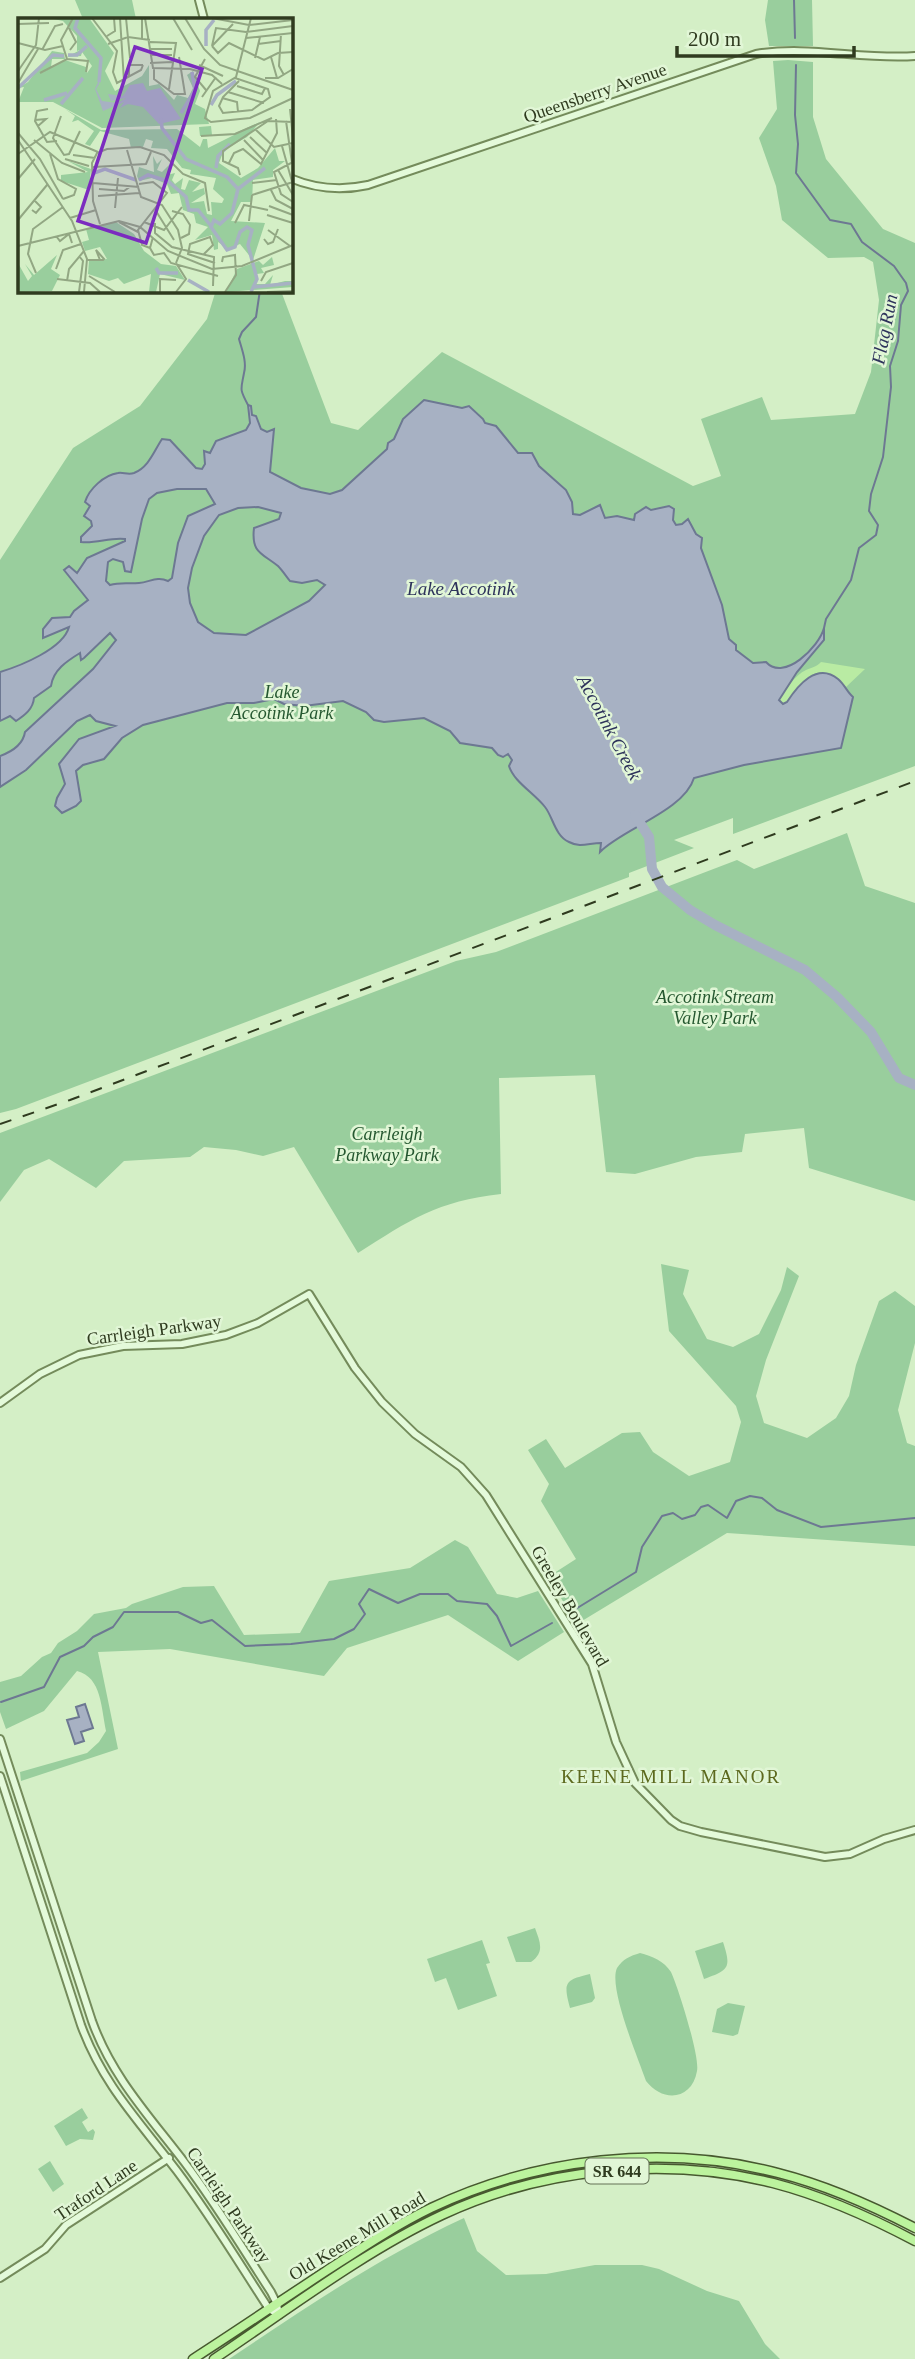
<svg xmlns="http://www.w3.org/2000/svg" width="915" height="2359" font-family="Georgia,serif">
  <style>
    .green { fill: #99ce9d }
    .sand { fill: #b9eba3 }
    .water { fill: #a7b1c3; stroke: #6d7892; stroke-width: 2; fill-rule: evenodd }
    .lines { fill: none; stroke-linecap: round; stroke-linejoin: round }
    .stream { stroke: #6d7892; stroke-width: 2 }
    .river { stroke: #a7b1c3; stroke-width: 10 }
    .tertiary-casing { stroke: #748b5b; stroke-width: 10 }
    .primary-casing { stroke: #47592f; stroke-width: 11 }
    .tertiary { stroke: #e4fada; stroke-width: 6 }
    .primary { stroke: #bcf39e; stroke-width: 8 }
    .rail { stroke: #2f3b1f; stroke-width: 2; stroke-dasharray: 12 12; stroke-linecap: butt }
    .labels { text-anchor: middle; stroke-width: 5; stroke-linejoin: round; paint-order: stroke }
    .shield { fill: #e1f6d6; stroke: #647356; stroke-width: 2 }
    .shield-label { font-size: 16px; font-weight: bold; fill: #2f3b1f }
    .street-label { font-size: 18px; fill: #2f3b1f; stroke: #e1f6d6 }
    .park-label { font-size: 18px; font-style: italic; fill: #255830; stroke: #e1f6d6 }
    .water-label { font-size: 19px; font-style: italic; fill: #2e335b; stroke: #e1f6d6 }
    .neighbourhood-label { font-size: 19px; letter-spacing: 2px; fill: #5c691d; stroke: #e1f6d6 }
    .inset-river { fill: none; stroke: #a7b1c3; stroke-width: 3.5 }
    .inset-road { fill: none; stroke: #92a783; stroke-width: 2 }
    .view { fill: #7b2cbf; fill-opacity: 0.15; stroke: #7b2cbf; stroke-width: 3.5 }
    .inset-edge { fill: none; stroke: #2f3b1f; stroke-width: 3.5 }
  </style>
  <rect width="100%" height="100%" fill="#d4efc6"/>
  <path class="green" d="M75,0H132L136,19H83Z
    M768,0H812L813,46H769L765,20Z
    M788,60L813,62V117L826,159L883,229L915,243V766L733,834V818L674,840L694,848L629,873V877L16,1109L0,1113V560L73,448L140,406L207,319L216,290L281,291L331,423L358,430L442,352L693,486L721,476L701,419L762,397L771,420L855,414L871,372L879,300L873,262L864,257L828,258L782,220L776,186L759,138L777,109L773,61Z
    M847,833L865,886L915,903V1201L809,1168L804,1128L745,1134L742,1152L696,1157L635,1174L606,1172L595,1075L499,1078L501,1194C437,1201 410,1220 358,1253L294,1147L263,1156L236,1150L204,1147L190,1157L124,1161L96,1188L49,1159L24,1170L0,1202V1133L456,961L496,952L737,860L754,869Z
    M661,1264L689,1270L683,1294L707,1339L733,1347L759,1334L781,1290L787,1267L799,1276L766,1360L756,1396L764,1423L807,1438L836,1418L849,1396L856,1365L879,1301L895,1291L915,1306V1343L898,1410L907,1443L915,1446V1546L727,1533L577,1624L548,1577L576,1559L541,1501L549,1484L528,1450L546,1439L565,1468L622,1433L640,1432L653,1452L689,1476L730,1462L741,1422L736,1406L669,1331Z
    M455,1540L468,1547L497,1594L517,1598L538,1591L564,1632L518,1661L448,1615L347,1648L324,1676L170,1649L98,1652L118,1749L21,1781L20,1772L87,1753L99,1742L106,1731C101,1709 102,1677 77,1671L44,1711L6,1729L0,1712V1682L21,1676L42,1657L51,1653L58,1643L77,1631L94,1614L126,1608L132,1604L183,1587L214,1586L244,1635L300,1633L329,1581L410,1568Z
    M535,1928C540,1942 545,1952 531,1962H516L507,1937Z
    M482,1940L490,1963L486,1964L497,1996L458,2010L446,1978L435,1982L427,1959Z
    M723,1942C731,1967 730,1970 704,1979L695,1951Z
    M640,1953C652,1956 664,1961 671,1972C678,1987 700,2056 697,2071C692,2100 663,2103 646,2081C638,2058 608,1987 617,1968C623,1959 630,1956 640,1953Z
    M590,1974L595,1998L592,2002L570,2008C563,1982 565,1980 590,1974Z
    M728,2003L745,2006L738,2034L733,2036L712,2032L717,2009Z
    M82,2108L88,2118L82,2122L88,2132L93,2129L95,2132L93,2140L80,2139L66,2146L54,2126Z
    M50,2161L64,2184L53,2192L38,2169Z
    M464,2218L477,2251L506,2275L546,2274L595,2265H642L659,2269L707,2291L739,2301L765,2344L780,2359H229C305,2308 380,2257 464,2218Z"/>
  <path class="sand" d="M821,662L865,669L846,687C820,657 803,678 787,702L781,703L779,700C785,690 795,675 806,670C813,667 816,667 821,662Z"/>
  <path class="water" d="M424,400L462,408L469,406L483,419L485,423L496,426L518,453H532L539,466L566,490L572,502L573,514L580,515L600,505L605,518L617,516L634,520L635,514L646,507L651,510L669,506L674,509L673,520L676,525L682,524L688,519L696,534L702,538L701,548L722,605L729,639L736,645V650L753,663L766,662C784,682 819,647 824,628V640L797,672L779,700L783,704L787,702C798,685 817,662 838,679C845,685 847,692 853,697L841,748L744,765L694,778C684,811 622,829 600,852L601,843C589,843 580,848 569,842C555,836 553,817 545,807C534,793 514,782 509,766L512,760L508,754L503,757L498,755L492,748L460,743L450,731L424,718L384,722L374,720L366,712L343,701L304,706L284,704L274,699L254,703H227L143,725L122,738L104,759L83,765L76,771L81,801L76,806L62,813L55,806L57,798L65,784L59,764L79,739L115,726L96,721L90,715L77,721L26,770L0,787V756C11,752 23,745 25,732L93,669L116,640L110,633L84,658L81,660L80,653C67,661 53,670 51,686L34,698C33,709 25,715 16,721L10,716L0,721V672C20,666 63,649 69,627L43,638V629L52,618L70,617L74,611L88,600L64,570L69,566L77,573L87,558L125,541V539C110,537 96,544 81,542V537L92,526L91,521L84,516L90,506L85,502C89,489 104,475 118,473C123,472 128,475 134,473C149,467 154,451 162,439L170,440L196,468L202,469L205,464L204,451L210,453L216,441L246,430L250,423L248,405L251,406L252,415L256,416L261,429L267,432L274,429L270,472L301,488L330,494L342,490L387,449L388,443L394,439L403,419ZM177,489H206L215,504L188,516L178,543L172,578L168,581C157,576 150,582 139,583C128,584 120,582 110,585L106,581L108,562L113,559L123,562L125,571L131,572L142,519L149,499L157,493ZM258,507L281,513L279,519L254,528C251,553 262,553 278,566C282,570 286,576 290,581L302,583L317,580L325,585L309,601L246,635L214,633L198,622L190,603L188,588L192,568L204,536L219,515L238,508Z
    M85,1704L93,1728L81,1732L84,1741L75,1744L67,1720L79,1717L76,1707Z"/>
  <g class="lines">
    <path class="stream" d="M794,0L795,38
      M796,65L795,115L798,144L796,173L830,220L851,224L862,242L894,266L906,283L908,291L901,305L898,341L890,366L891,387L883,457L871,494L869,511L878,525L876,535L859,548L851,580L826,619L824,628
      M248,405C239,388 241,390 244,373C247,362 242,350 239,339L242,332L256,317L260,290
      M574,1610L636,1572L642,1547L662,1516L673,1513L682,1519L695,1515L701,1507L708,1505L727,1518L736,1501L750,1496L762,1498L777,1510L821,1527L915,1518
      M1,1702L44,1687L60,1657L84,1646L93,1637L113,1627L124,1612H178L201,1623L212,1620L245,1646L291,1644L334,1639L354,1629L365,1614L359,1604L369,1589L398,1603L420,1594H448L457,1601L487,1604L497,1616L511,1646L552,1623"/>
    <path class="river" d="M635,815L649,837L652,869L662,887L690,910L715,925L805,970L837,997L871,1032L899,1078L915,1085"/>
    <g class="tertiary-casing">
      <path id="tertiary" d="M199,0L204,19
        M290,178C316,189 341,191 368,185L756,54C808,45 862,60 915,56
        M0,1403L40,1374L79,1355L123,1346L182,1344L226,1335L258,1323L309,1294L355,1368L382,1402L415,1434L461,1467L486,1495L592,1664L616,1742L635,1783L671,1820L680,1826L701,1832L825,1857L850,1854L884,1839L915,1830
        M0,1739L92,2021C112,2077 150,2117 185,2163C216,2204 243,2249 271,2292L277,2304L279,2315
        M0,1776L81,2025C103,2085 139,2121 177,2171C210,2215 239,2263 269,2309L279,2315
        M0,2278L45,2249L66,2225L169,2158"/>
    </g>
    <g class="primary-casing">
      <path id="primary" d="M193,2359C238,2330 282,2300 326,2271C360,2249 394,2226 431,2208C536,2158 664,2143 778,2173C825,2185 871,2205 915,2228
        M214,2359C286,2311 363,2252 442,2215C542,2168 666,2156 773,2183C823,2196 870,2217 915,2241"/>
    </g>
    <use href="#tertiary" class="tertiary"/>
    <use href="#primary" class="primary"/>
    <path class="rail" d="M0,1124L70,1100L915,781"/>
  </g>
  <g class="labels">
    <rect class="shield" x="585.5" y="2158.5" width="63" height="25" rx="5"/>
    <g class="shield-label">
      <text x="617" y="2177">SR 644</text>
    </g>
    <g class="street-label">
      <text transform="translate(595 93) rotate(-19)" y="6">Queensberry Avenue</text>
      <text transform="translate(154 1330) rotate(-8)" y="6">Carrleigh Parkway</text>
      <text transform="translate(570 1606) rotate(60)" y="6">Greeley Boulevard</text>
      <text transform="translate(96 2190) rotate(-34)" y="6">Traford Lane</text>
      <text transform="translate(229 2205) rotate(56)" y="6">Carrleigh Parkway</text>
      <text transform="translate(357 2236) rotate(-31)" y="6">Old Keene Mill Road</text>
    </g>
    <g class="park-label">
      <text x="282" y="698">Lake<tspan x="282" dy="21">Accotink Park</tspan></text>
      <text x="715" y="1003">Accotink Stream<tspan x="715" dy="21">Valley Park</tspan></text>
      <text x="387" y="1140">Carrleigh<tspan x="387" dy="21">Parkway Park</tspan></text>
    </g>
    <g class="water-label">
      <text transform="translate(884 329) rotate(-79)" y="7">Flag Run</text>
      <text x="461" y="595">Lake Accotink</text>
      <text transform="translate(610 727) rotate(62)" y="7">Accotink Creek</text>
    </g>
    <g class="neighbourhood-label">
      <text x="671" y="1783">KEENE MILL MANOR</text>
    </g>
  </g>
  <g transform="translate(18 18)">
    <rect width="275" height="275" fill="#d4efc6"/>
    <path d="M31,0H71L96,35L87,53L97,73L124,58L131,47V68L141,66L156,82L159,77L170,80L175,70L169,57L175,53L182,73L177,86L187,91L191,106L84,110L35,84H0L6,69L0,70L10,64L34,33L46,35L47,41H34L33,49L22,56L47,42L68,49L69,55L74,48L64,34L63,38L49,39L62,32L59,33V18L45,3ZM47,91L83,112L159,111L182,129L185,121H189L190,130L216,117L182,118L181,109L193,108L194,117L215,116L242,104L229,119L206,132L201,145L223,160L240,150L257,130L261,143H267L255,152V159L235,162L234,184H223L213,203L247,205L235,242L222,226L210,231L200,224V231L196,232L194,217L177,222L190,209L178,205L176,196L165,192L161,175L153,176L149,166L134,160L121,163L119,158L121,149L136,154L135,138L139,146L144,141L139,152L144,154L152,146L149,157L157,155L154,162L157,166L165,160L163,171L167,172L171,162L183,165L174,174L186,170L187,176L173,185L186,183L189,196L194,197L193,184L204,185L206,181L195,171L198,160L172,156L173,152L164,150L149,131L133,130L135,123L128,121L125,129L113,130L111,121L82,113L72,128L67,126L76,113L60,102L54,104L57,98ZM50,143L73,151L71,172L43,163V157L70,154ZM98,204L116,216L126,233L143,246L158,248L167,262L142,256L138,274H131L133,256L106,266L100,260L91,263L70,256L71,243L89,241L82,229L67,233L64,224L71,222L68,211ZM39,237L33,251L42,257L34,273L0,274V245L10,263L14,258L7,246L16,257ZM254,239L256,247L243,250L246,255L239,256L238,266H247L255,257L252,267L267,263H275V269L208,274L219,251L241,243L245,247Z" fill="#99ce9d"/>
    <path d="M82,60L81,66L78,71L84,83L100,85L108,80L93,83L90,76L105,78L112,67L125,65L129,73L142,70L163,101L141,106L125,89L110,86L102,90L106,84L85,93L77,71Z" fill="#a7b1c3"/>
    <path class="inset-river" d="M60,0L57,10L83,40L81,64M188,28V12L196,2M50,37H59L69,28M0,70L35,37L46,38M26,82L49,75M43,86L65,60M193,87L199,77L218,63M163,95L177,72L174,54M143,100L144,110L168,141L209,159L220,171L214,195L202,206L196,202L193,209L209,232L217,229L222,214L229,209L234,212L230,227L239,261L233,274M198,150L200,138L212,126M76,155L87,151L118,162M121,162L130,157L150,163L168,179L171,192H180L193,208M220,171L247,150M138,250L141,255H160M170,262L191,274M235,269L275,265"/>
    <path class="inset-road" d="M74,0L99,33L95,54L99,65L123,52L125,47M102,0L106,63M108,0L112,40M124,0V22M127,0L135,50L172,51L194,57L204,66M155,0L174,32M167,0L186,31L202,47L275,72M194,0L231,7L275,2M233,0L218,59L195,73L187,100L193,104L232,100L275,80M0,6L31,5M51,10L58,24L52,32M263,16L261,48L266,57M89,18L97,13L96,0M228,20L275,15M132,24L158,25L151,71M0,25L27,32L45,28M90,26L110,19L132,22M240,26L263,23M194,28L198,10L228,14L275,8M194,28L200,35L211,25L246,42L260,35L275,34M194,28L215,6M132,31H154M24,32L37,8L45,6M132,37H154M253,39L259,60M237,40L242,19M49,41L43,22L55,0M187,41L177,59L188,72M132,45L154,44M181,47L205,58M136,51V61L156,76H167L161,39M0,53L18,27L21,0M22,55L49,41L70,43L68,54M111,59V47H125M217,60L250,71L252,79L234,92L205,95L201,88L205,79L221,63M247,60H260L275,51M0,65L20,31M219,68L244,76L247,70M210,74L246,85M184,79L198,59M204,80L219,84L220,94M30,91L19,93L17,103L29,124L39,123M272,91L275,120M43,98L35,120L46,137L51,136L62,113M17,102L28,101L20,108M268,103L274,145M238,112L256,129L275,125M0,115L22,141L45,181M183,118L217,116L254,100M232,119L249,135M0,122L54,203L69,241L66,274M16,122L44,145L67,154M226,122L245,142M264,128L275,167M109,132L123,179L144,187L160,212L164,230L158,245M0,136L32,114L80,134M32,136L40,161L58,171L56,177L45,181M55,137L77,140M47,141L71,148M275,144L256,154L263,176L275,184M211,145L216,135L225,131L243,146L259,115L258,101M75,149L128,146L133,134M260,152L275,177M222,157L220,150L205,143V133L250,103L275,104M0,161L17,141M75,165L121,169M234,165L259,162M121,166L135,164L149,175L120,212L124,227L132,230M81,171L106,173L113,168M253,172L258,182L275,191M234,177L275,164M80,178L121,175M251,188L275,197M97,190L100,160M14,192L18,195L23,189L16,182M138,193L156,222M154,193L165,196L172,207L171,216L163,220M249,197L275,205M52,200L78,192M0,202L29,167M231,203L234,177M101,204L120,214M126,204L146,212L164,189M137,205V215L154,229L196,239L195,268M217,205L226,187L250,192M82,206L75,183L74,145L79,135L89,131L122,129L146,137L165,156L187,165L191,193M250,212L272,228M38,218L42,223L51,216L54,225M135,219L132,230L136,237L146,235L153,245L200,258M246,221L250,226L255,224L260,211M0,228L101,203L122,209L150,233L194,251L224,248L275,227M185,237L195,227L192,219L172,226L170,236L197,245M69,242H85L86,241L78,232L82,242M204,244L205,239L217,237L218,257L207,274M38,251L45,232L63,226M18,255L10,236L15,211L45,189M71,258L97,274M39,261L72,265L82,274M49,263L51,251L66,233M243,263L248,254L275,245M61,274L65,243L61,238M142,274V261L158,262M158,274L168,261L158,245M249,274L275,273"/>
    <path class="view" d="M117,29L184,51L128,225L60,203Z"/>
    <rect width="275" height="275" class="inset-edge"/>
  </g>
  <path d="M677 46v10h177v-10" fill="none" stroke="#2f3b1f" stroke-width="3.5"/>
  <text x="688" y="46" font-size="21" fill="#2f3b1f" stroke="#e1f6d6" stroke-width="5" paint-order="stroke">200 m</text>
</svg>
